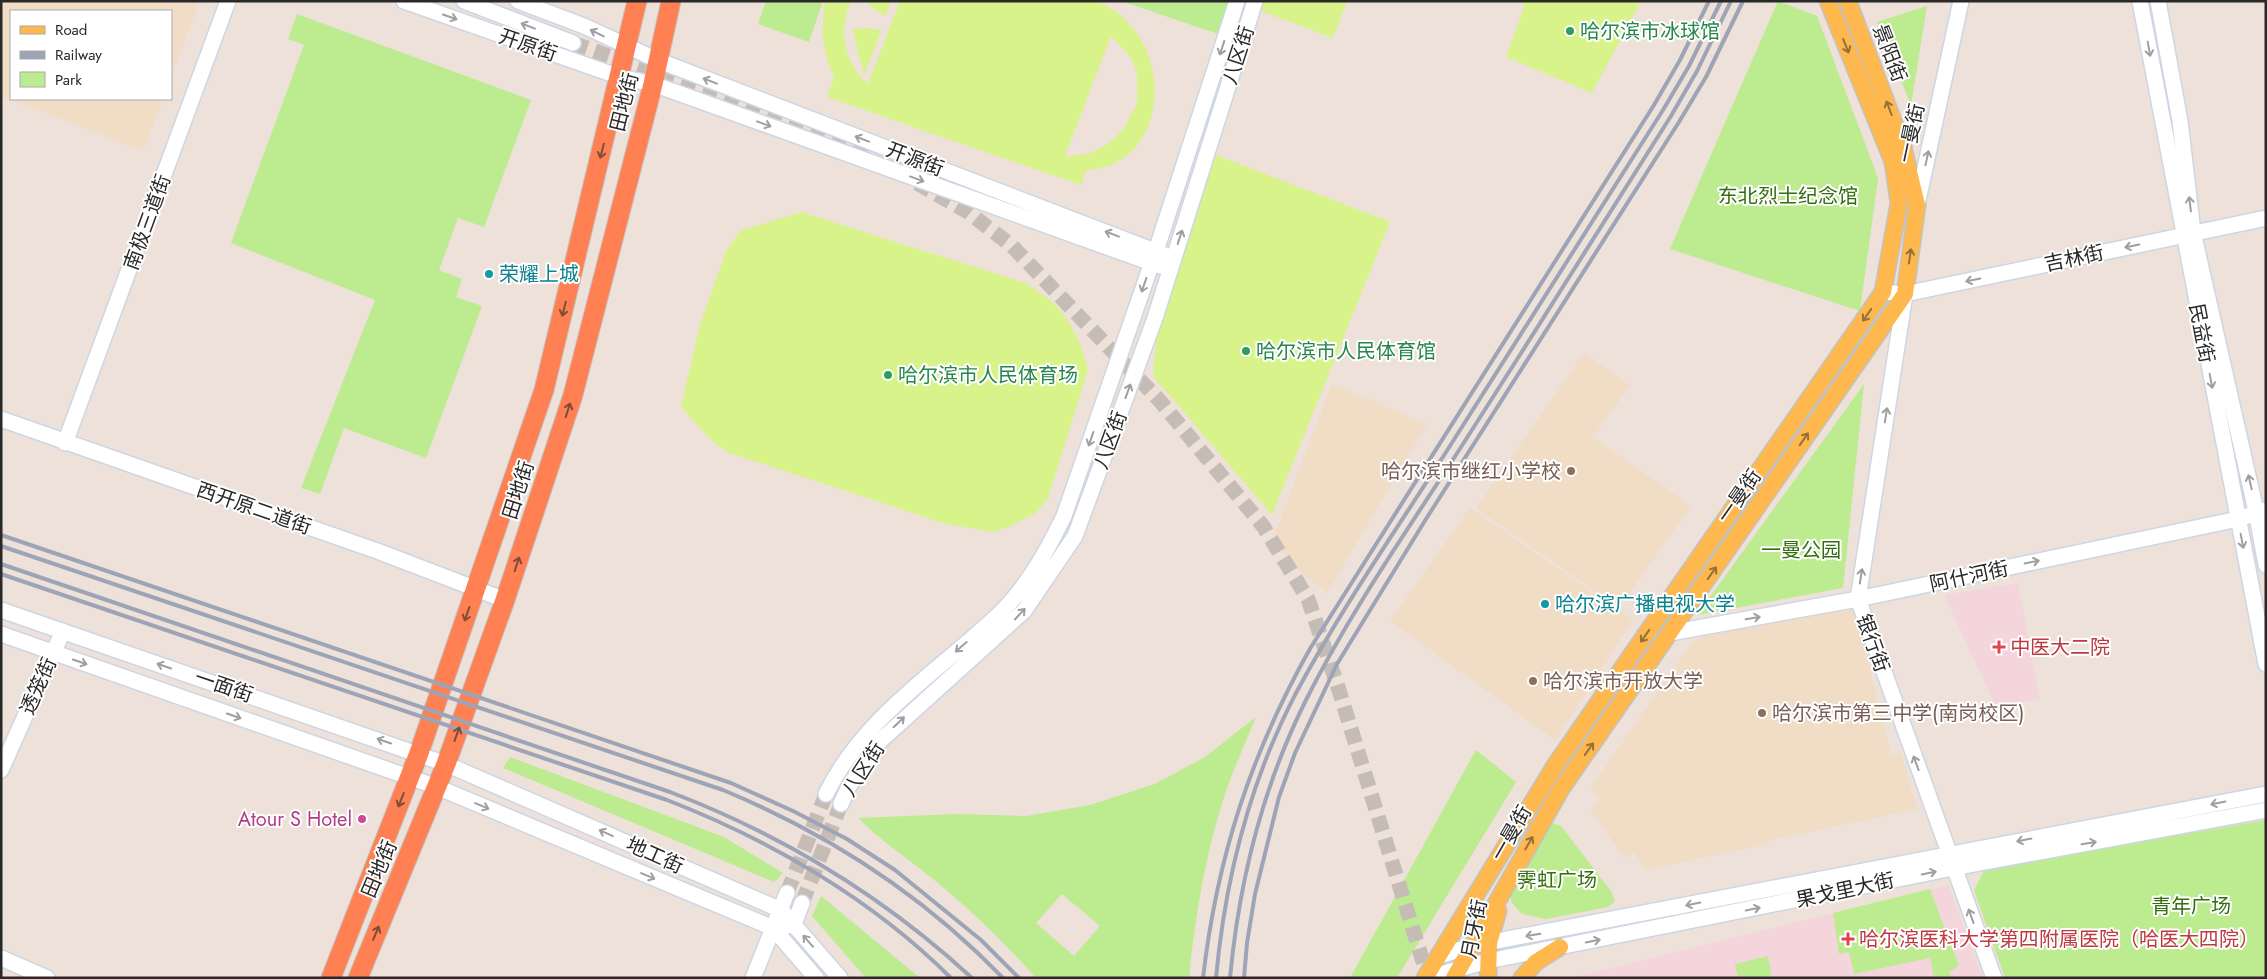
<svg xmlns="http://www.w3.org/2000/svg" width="2267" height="979" font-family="Jost,'Noto Sans SC',sans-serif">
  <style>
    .education { fill: #f1dcc6 }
    .medical { fill: #f5d5dc }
    .green { fill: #bdeb8f; fill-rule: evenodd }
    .pitch { fill: #d8f389; fill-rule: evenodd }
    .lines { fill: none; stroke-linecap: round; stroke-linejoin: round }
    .secondary-tunnel { stroke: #c6bcb6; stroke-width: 15; stroke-dasharray: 15 8; stroke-linecap: butt }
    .secondary-casing { stroke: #ced6e4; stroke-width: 18 }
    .primary-casing { stroke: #c3c3c3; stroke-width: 19 }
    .highway-casing { stroke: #c3c3c3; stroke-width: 21 }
    .secondary { stroke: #fff; stroke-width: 15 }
    .primary { stroke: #ffb84d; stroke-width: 16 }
    .highway { stroke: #ff8153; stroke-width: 19 }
    .rail { stroke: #9ca4b6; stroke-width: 4 }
    .oneway { stroke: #9f9f9f }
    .oneway2 { stroke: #94703b }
    .oneway3 { stroke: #7f4c3a }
    .leisure-dot { fill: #2e9e5b; stroke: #fff; stroke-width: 2 }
    .culture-dot { fill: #0f9aa8; stroke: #fff; stroke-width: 2 }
    .education-dot { fill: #8d6e63; stroke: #fff; stroke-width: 2 }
    .health-dot { fill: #e0444e; stroke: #fff; stroke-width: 2 }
    .hotel-dot { fill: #d1479c; stroke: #fff; stroke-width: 2 }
    .labels { text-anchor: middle; stroke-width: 4; stroke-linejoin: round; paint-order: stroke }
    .leisure-label { font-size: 20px; fill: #27864d; stroke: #fff; text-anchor: start }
    .street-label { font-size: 20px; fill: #292929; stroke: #fff }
    .park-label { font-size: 20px; fill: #346e11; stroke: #fff }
    .culture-label { font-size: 20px; fill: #0d838f; stroke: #fff; text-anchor: start }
    .education-label { font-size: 20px; fill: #785e54; stroke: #fff; text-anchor: start }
    .health-label { font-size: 20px; fill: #be3a42; stroke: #fff; text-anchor: start }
    .hotel-label { font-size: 20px; fill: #b23c85; stroke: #fff; text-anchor: end }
  </style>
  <rect width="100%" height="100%" fill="#ede1d9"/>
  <path class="education" d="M1,1H200L171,77V11H11V99H163L143,151L1,96Z
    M1584,353L1630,385L1593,437L1691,506L1619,608L1476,508Z
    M1332,384L1427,424L1327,593L1294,567L1273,538Z
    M1470,508L1633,620L1555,740L1390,621Z
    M1854,606L1891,755L1901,753L1917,809L1772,840L1758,846L1646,870L1634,852L1624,858L1590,809L1600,801L1591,787L1693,641L1702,637Z"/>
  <path class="medical" d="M2018,583L2040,699L1996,707L1944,595Z
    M1948,885L1983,978H1574L1575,977Z"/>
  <path class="green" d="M766,1H823L809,42L758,24Z
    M1121,1H1231L1221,35Z
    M1778,1L1817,16L1878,178L1860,311L1670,249Z
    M1927,6L1911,105L1877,22Z
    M297,14L531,100L484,227L458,218L439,270L462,279L456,297L482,306L426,458L344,428L320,494L301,488L375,300L231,243L304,45L288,39Z
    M1864,384L1843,588L1697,615Z
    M1256,717C1246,741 1235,766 1226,791C1206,850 1195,916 1189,978H1036C1004,942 970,909 933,879C907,858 881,841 858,818L957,814L1027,816L1090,805L1155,784L1205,757ZM1062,894L1100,926L1074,956L1036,923Z
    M1476,750L1516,782L1397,978H1350Z
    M510,757L724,837L783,873L774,882L503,768Z
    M2266,820V978H2005L1974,890L1985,869Z
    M1553,823L1561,826L1611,891L1615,902L1608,907L1546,919L1522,914L1511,902V887L1548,826Z
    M1930,889L1959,966L1949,972L1951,978H1934L1930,958L1854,974L1849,952L1839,954L1833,913Z
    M821,896L920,978H866L812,916Z
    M1768,956L1772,978H1738L1735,964Z"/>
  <path class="pitch" d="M825,1H851C838,30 844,63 868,84L900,1H1095C1177,30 1175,166 1086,170L1081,185L827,97L834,77C822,52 821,28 825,1ZM1111,36L1131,58L1137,72V103L1124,129L1108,144L1088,154L1065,156Z
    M866,1H891L886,16L876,11Z
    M1261,1H1347L1333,38L1259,10Z
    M1517,1H1641L1592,93L1506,57L1525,5Z
    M872,28L881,31L864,75L852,29Z
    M1214,154L1390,222L1272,515L1153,376L1157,327Z
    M801,212L1025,283C1033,289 1043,294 1051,301C1070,317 1083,346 1088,370L1048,498L1036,513L1009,527L993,532L946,524L727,452L710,439L681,407L700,325L726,251L740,231Z"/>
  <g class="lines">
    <path class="secondary-tunnel" d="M573,43L813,130L871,156
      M917,183L968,212L1012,246L1160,401L1263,526L1308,599L1338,687L1428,978
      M787,893L826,794
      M802,903L841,804"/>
    <g class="secondary-casing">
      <path id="secondary" d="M404,1L620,77L653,84L1160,266
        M464,1L573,43
        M518,1L584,26L657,60L1165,255
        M2140,1L2266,664
        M2158,1L2180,121L2193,232L2256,511L2266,565
        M1917,205L1961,1
        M1883,292L1905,294L2266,218
        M1905,294L1858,599L1994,978
        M1,419L380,552L505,600
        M65,443L228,1
        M1,610L446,764L781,910L840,978
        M1670,633L1858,599L2238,519L2266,510
        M1,634L437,787L773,928L816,978
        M1,770L63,631
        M826,794C864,717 935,674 996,617C1026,589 1046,553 1064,516L1156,251L1237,1
        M841,804L849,786L879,742L1024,611L1075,536L1155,318L1255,1
        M787,926L794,924L802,903
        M1439,956L1471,946L2266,794
        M1,958L47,978
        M753,978L787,893
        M1426,978L1488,961L1953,868L2266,810"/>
    </g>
    <g class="primary-casing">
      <path id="primary" d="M1425,978L1556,764L1883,292L1899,203L1893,162L1828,1
        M1454,978L1561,789L1905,294L1917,205L1903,147L1848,1
        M1488,978L1489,943L1498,911
        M1522,978L1536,962L1560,947"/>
    </g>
    <g class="highway-casing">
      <path id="highway" d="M331,978L419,753L544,390L637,1
        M358,978L446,764L505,600L573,395L653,84L671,1"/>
    </g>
    <use href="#secondary" class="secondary"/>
    <use href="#primary" class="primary"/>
    <use href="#highway" class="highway"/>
    <path class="rail" d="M1,535L731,783L793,811L847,839L895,870L981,940L1019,978
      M1,546L723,790C829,834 923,895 1003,978
      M1,564L670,792C783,835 883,896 972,978
      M1,574L667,800C770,840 872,899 951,978
      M1203,978C1217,857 1251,753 1311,647L1654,105L1680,60L1709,1
      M1216,978C1225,880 1250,781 1296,693C1341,609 1396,530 1448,449C1520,337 1591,224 1663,110L1689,66L1721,1
      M1230,978C1239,882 1263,786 1306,700C1351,610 1409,528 1463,444C1533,335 1602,225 1671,116L1697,71L1731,1
      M1244,978L1247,943L1255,894L1279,797L1295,753L1337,664L1426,519L1679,122L1706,77L1743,1"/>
  </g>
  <defs><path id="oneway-shaft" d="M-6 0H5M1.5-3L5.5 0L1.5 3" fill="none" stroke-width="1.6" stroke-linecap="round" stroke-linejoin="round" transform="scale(1.25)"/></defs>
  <g class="oneway">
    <use href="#oneway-shaft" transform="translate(450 17) rotate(19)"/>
    <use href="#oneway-shaft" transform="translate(528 26) rotate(-159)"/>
    <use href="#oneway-shaft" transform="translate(597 33) rotate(-154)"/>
    <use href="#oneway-shaft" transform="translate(1222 48) rotate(108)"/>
    <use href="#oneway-shaft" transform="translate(2149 49) rotate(80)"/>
    <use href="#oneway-shaft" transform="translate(710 81) rotate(-159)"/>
    <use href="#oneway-shaft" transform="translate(764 124) rotate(20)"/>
    <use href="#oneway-shaft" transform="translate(862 139) rotate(-159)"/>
    <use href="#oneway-shaft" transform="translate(1927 158) rotate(-78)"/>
    <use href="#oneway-shaft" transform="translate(917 179) rotate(20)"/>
    <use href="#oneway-shaft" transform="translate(2190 204) rotate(-97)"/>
    <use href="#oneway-shaft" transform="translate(1112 234) rotate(-159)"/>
    <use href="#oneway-shaft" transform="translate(1180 237) rotate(-72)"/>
    <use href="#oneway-shaft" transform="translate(2132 246) rotate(168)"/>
    <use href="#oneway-shaft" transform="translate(1973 280) rotate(168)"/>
    <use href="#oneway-shaft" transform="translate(1144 285) rotate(109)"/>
    <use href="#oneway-shaft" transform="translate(2211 381) rotate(79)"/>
    <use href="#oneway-shaft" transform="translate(1128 391) rotate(-70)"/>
    <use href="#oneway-shaft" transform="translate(1886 415) rotate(-81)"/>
    <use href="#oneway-shaft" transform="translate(1091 439) rotate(109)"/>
    <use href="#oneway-shaft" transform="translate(2250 482) rotate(-103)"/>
    <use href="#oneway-shaft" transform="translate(2242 541) rotate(79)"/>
    <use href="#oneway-shaft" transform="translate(2032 562) rotate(-12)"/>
    <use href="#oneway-shaft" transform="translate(1861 576) rotate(-81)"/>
    <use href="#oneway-shaft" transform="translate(1020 614) rotate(-47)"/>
    <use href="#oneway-shaft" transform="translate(1753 618) rotate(-10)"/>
    <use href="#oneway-shaft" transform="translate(961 647) rotate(139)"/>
    <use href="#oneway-shaft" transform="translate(80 662) rotate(19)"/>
    <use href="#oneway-shaft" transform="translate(164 666) rotate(-161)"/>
    <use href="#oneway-shaft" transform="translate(234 716) rotate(19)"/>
    <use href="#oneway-shaft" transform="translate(899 722) rotate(-44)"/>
    <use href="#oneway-shaft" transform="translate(384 741) rotate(-161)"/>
    <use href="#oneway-shaft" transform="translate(1916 763) rotate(-110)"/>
    <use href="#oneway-shaft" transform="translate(2218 803) rotate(169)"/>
    <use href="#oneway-shaft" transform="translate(482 806) rotate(23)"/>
    <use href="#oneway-shaft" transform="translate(606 833) rotate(-156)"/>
    <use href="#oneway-shaft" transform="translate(2024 840) rotate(169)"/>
    <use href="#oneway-shaft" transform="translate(2089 843) rotate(-10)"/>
    <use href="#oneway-shaft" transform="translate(1929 873) rotate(-12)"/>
    <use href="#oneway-shaft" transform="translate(648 876) rotate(23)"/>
    <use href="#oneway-shaft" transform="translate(1693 904) rotate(169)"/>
    <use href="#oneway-shaft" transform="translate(1753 909) rotate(-12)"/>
    <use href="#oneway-shaft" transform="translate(1971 916) rotate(-110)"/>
    <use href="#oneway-shaft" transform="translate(1533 935) rotate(170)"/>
    <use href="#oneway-shaft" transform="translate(808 941) rotate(-131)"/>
    <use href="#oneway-shaft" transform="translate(1593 941) rotate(-11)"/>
  </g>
  <g class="oneway2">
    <use href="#oneway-shaft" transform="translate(1846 46) rotate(68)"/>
    <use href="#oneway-shaft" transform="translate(1889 108) rotate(-111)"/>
    <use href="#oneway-shaft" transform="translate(1910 256) rotate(-82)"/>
    <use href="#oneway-shaft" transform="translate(1867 315) rotate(125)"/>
    <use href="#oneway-shaft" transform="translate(1804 439) rotate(-55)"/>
    <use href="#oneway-shaft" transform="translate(1712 573) rotate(-55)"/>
    <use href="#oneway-shaft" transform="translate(1645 636) rotate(125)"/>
    <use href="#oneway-shaft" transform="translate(1589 749) rotate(-55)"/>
    <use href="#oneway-shaft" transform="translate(1529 843) rotate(-60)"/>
  </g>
  <g class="oneway3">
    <use href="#oneway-shaft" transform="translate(602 151) rotate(104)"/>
    <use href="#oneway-shaft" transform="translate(564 309) rotate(104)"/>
    <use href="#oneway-shaft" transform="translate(568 410) rotate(-72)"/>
    <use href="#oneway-shaft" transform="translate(517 564) rotate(-72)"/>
    <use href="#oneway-shaft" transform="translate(467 614) rotate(109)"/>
    <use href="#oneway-shaft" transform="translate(457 734) rotate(-70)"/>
    <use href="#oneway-shaft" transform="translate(401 800) rotate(111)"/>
    <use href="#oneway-shaft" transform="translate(376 933) rotate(-67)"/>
  </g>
  <g class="leisure-dot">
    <circle cx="1570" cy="31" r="5"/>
    <circle cx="1246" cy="351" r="5"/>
    <circle cx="888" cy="375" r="5"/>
  </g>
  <g class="culture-dot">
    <circle cx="489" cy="274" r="5"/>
    <circle cx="1545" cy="604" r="5"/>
  </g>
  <g class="education-dot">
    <circle cx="1571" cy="471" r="5"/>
    <circle cx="1533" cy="681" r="5"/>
    <circle cx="1762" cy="713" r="5"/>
  </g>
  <g class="health-dot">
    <path d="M1996.5 639.5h5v5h5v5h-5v5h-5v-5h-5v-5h5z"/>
    <path d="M1845.5 931.5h5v5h5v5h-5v5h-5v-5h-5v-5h5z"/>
  </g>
  <circle class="hotel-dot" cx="362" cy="819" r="5"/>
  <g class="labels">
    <g class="leisure-label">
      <text x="1580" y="38">哈尔滨市冰球馆</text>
      <text x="1256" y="358">哈尔滨市人民体育馆</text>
      <text x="898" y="382">哈尔滨市人民体育场</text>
    </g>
    <g class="street-label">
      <text transform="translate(528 45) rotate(19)" y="7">开原街</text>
      <text transform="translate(1890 53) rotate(69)" y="7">景阳街</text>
      <text transform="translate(1238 55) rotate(-72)" y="7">八区街</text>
      <text transform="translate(624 102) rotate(-76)" y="7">田地街</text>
      <text transform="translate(1911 133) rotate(-78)" y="7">一曼街</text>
      <text transform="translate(915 159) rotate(21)" y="7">开源街</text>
      <text transform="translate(147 222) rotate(-70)" y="7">南极三道街</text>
      <text transform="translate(2074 258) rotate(-12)" y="7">吉林街</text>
      <text transform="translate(2202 333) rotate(79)" y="7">民益街</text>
      <text transform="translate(1110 440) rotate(-70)" y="7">八区街</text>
      <text transform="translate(518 490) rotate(-72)" y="7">田地街</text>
      <text transform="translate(1739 496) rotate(-55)" y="7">一曼街</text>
      <text transform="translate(254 508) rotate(19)" y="7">西开原二道街</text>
      <text transform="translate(1969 576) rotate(-12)" y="7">阿什河街</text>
      <text transform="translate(1873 643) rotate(70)" y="7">银行街</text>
      <text transform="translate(38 686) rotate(-66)" y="7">透笼街</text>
      <text transform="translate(224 686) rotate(19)" y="7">一面街</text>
      <text transform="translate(863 769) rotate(-57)" y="7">八区街</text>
      <text transform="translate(1511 833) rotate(-60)" y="7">一曼街</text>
      <text transform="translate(655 855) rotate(24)" y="7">地工街</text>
      <text transform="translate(379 869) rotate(-67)" y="7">田地街</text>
      <text transform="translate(1845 890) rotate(-12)" y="7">果戈里大街</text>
      <text transform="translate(1474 929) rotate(-79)" y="7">月牙街</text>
    </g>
    <g class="park-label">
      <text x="1788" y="203">东北烈士纪念馆</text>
      <text x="1801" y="557">一曼公园</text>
      <text x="1557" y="887">霁虹广场</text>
      <text x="2191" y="913">青年广场</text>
    </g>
    <g class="culture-label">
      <text x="499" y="281">荣耀上城</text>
      <text x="1555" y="611">哈尔滨广播电视大学</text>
    </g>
    <g class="education-label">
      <text x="1561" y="478" text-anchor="end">哈尔滨市继红小学校</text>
      <text x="1543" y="688">哈尔滨市开放大学</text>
      <text x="1772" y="720">哈尔滨市第三中学(南岗校区)</text>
    </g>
    <g class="health-label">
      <text x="2010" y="654">中医大二院</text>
      <text x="1859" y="946">哈尔滨医科大学第四附属医院（哈医大四院）</text>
    </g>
    <g class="hotel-label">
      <text x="352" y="826">Atour S Hotel</text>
    </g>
  </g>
  <rect width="2267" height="979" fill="none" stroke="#292929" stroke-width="5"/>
  <rect x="10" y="10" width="162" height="90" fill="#ffffff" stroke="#a9a9a9"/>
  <rect x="20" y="26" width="25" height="8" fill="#ffb84d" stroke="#a9a9a9"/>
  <text x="55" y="35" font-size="15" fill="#292929">Road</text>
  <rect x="20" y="51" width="25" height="8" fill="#9ca4b6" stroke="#a9a9a9"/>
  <text x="55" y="60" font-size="15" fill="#292929">Railway</text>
  <rect x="20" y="72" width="25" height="15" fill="#bdeb8f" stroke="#a9a9a9"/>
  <text x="55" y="85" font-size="15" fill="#292929">Park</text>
</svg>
